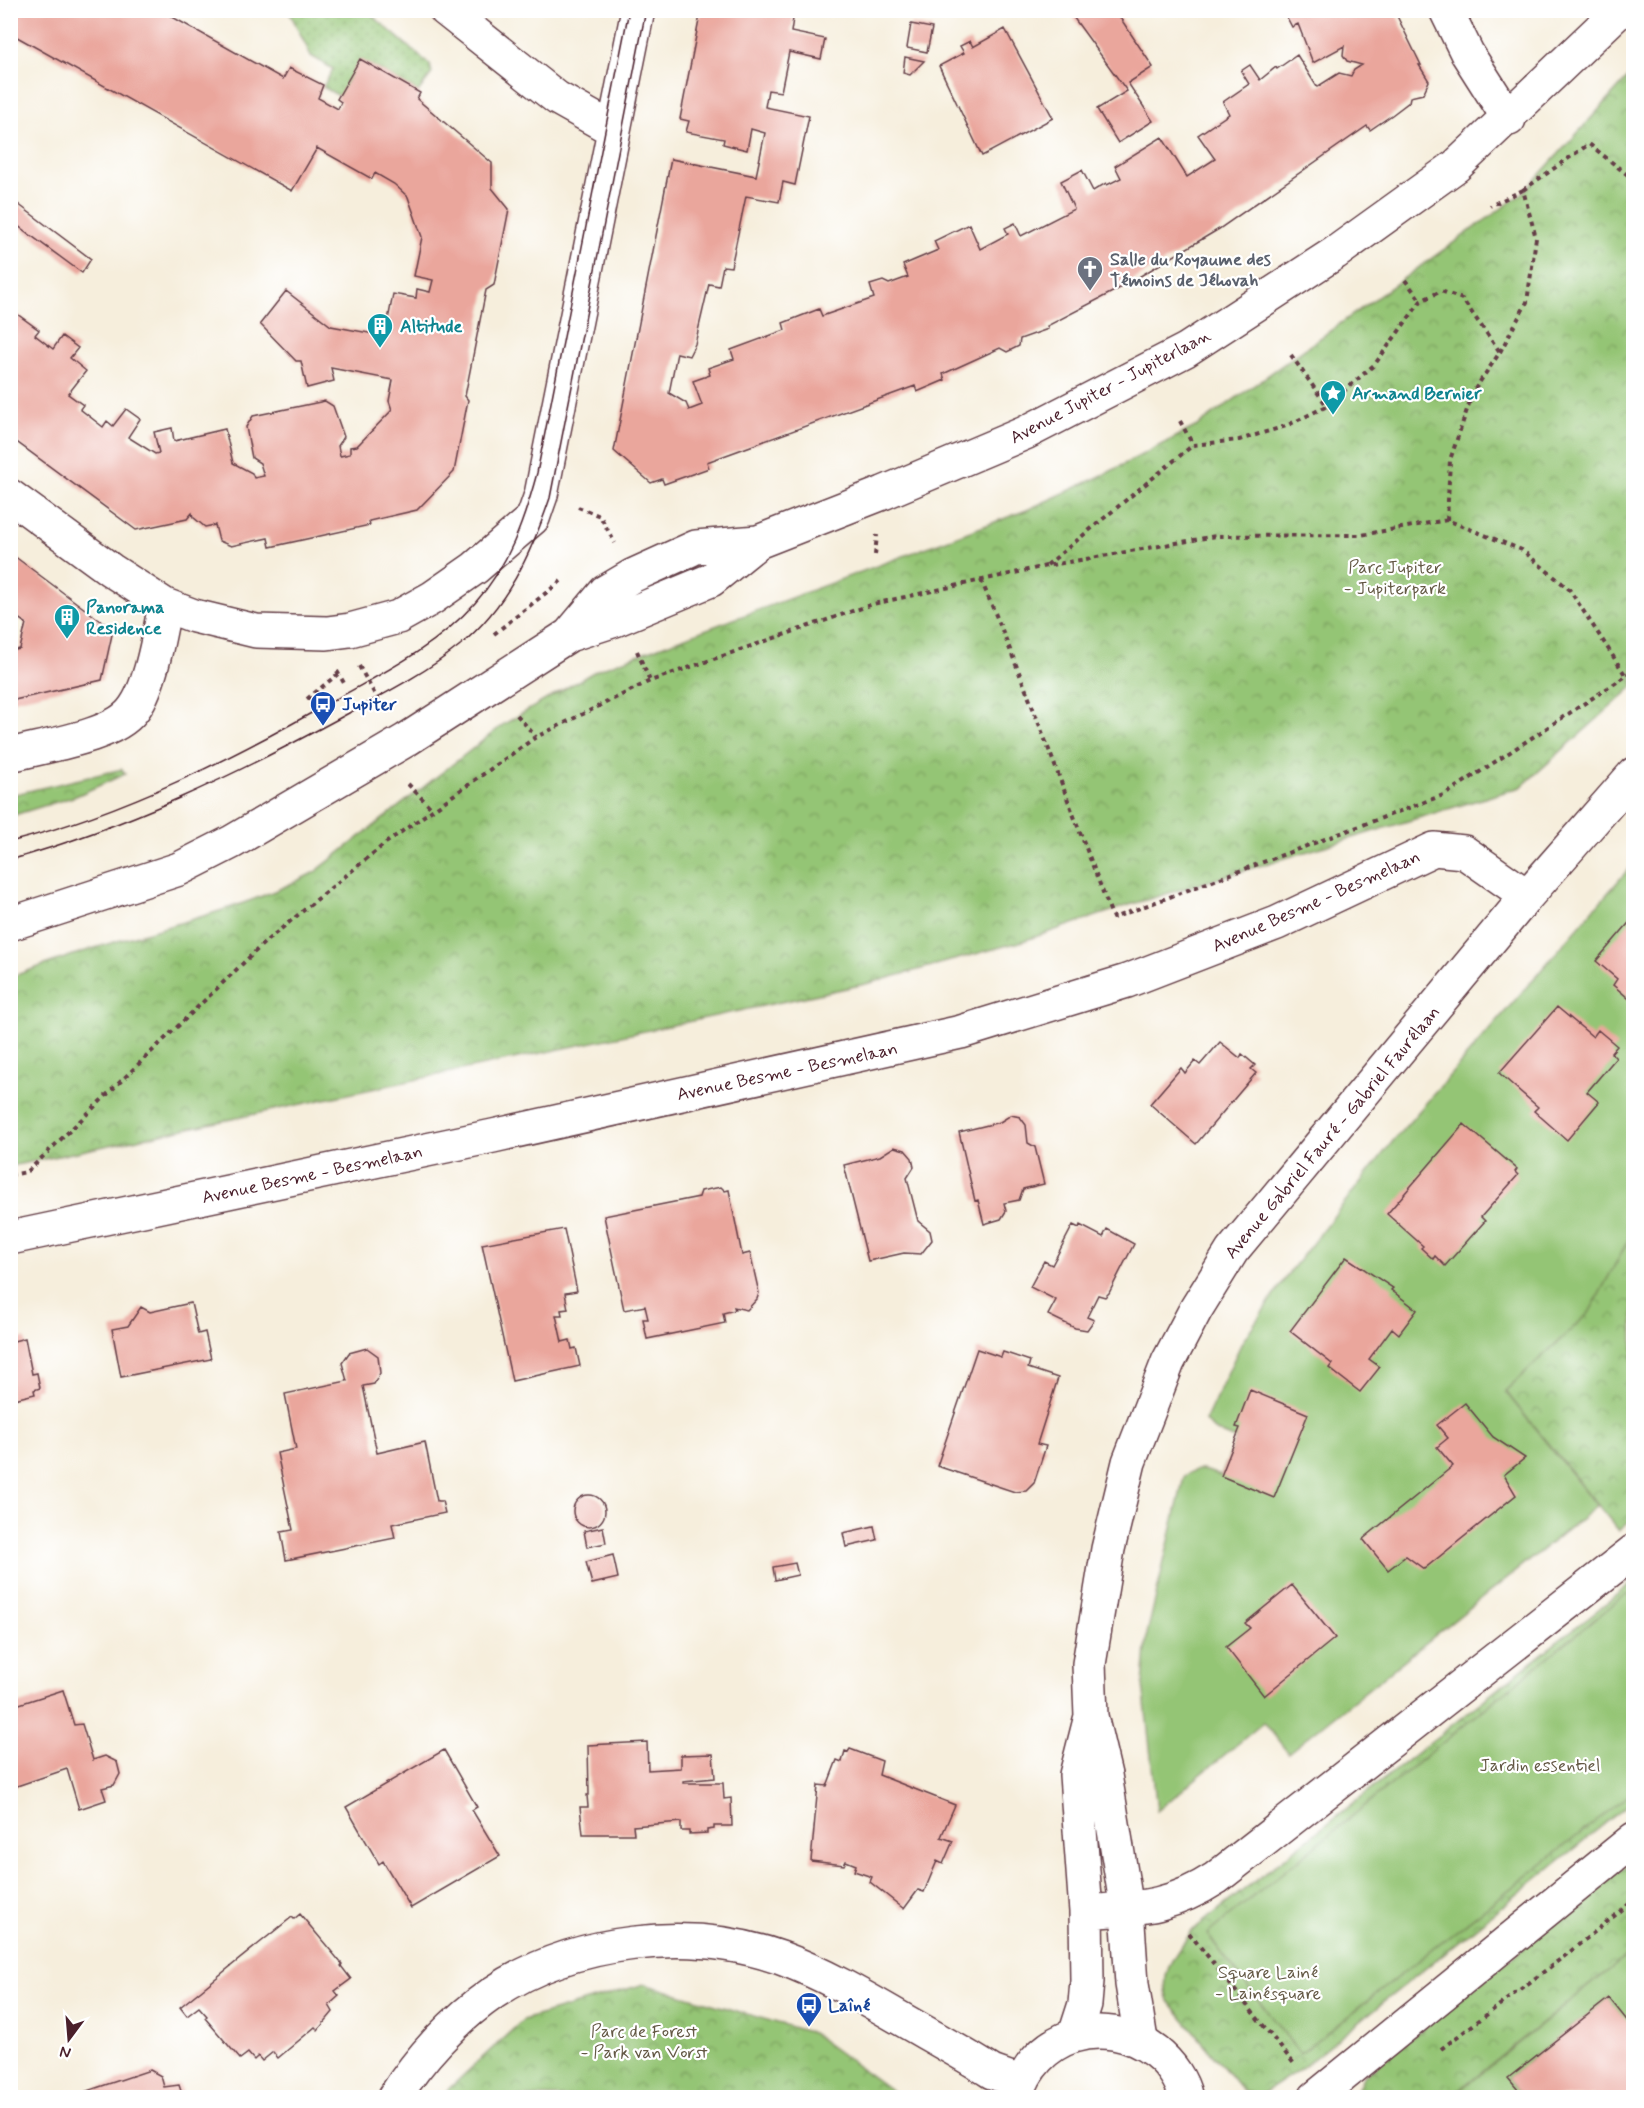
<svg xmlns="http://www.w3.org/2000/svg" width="1644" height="2108" font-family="Mynerve,sans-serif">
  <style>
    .grass { fill: url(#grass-dots); stroke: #6f7250; stroke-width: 1.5 }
    .park { fill: url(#park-crowns); stroke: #6f7250; stroke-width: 1.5 }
    .garden { fill: #94c574; stroke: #6f7250; stroke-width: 1.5 }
    .building { fill: #eaa69c }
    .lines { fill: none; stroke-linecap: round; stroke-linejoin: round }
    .minor-casing { stroke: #643e46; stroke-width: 36 }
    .major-casing { stroke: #643e46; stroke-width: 36 }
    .path { stroke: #643e46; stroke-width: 4; stroke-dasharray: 4.5 4.5; stroke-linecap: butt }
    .minor { stroke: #fff; stroke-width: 33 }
    .major { stroke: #fff; stroke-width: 33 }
    .tram { stroke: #4a1f2b; stroke-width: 1.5 }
    .labels { text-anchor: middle; stroke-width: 4.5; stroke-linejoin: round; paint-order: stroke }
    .worship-label { font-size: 18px; font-weight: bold; fill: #5b616d; stroke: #fff; text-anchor: start }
    .culture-label { font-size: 18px; font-weight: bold; fill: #0d838f; stroke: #fff; text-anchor: start }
    .street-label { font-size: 18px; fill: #4a1f2b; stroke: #fff }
    .park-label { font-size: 18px; fill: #645945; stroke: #fff }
    .transit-label { font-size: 18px; font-weight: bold; fill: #164399; stroke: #fff; text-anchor: start }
  </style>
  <defs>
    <pattern id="grass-dots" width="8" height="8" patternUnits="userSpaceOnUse" patternTransform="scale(1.5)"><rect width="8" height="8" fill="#94c574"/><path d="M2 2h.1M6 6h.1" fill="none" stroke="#7b9f5f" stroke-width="1.8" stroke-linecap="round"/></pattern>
    <pattern id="park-crowns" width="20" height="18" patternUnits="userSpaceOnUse" patternTransform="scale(1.5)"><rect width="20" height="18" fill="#94c574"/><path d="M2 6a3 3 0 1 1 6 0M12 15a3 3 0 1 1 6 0" fill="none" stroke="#7b9f5f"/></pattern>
  </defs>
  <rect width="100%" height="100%" fill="#fff"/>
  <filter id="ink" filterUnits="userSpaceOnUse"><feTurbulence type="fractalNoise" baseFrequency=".0167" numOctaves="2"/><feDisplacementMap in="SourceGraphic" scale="12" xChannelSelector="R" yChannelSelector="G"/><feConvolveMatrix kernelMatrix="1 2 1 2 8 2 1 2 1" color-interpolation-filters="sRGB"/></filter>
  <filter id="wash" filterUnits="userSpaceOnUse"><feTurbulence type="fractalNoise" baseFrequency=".008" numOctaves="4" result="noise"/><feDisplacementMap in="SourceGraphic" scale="24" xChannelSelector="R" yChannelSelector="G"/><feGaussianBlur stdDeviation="1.35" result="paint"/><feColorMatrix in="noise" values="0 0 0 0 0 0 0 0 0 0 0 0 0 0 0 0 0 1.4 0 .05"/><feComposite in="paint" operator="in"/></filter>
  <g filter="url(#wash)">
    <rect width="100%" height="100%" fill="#f6eedc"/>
    <path class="grass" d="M289,11H367L430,65L432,73L418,92L360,59L339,96L323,87L333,69L311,56Z"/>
    <path class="park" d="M1633,72V687L1521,787L1126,906L1023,941L870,983L11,1166V977C49,963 89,949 128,938C196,918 252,905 315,872L504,724L597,670L1027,510L1107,473L1197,426L1523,193Z
      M122,769L125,774L76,796L11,816V795Z
      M1633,1231V1519L1619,1531L1505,1391L1521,1376Z
      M1629,1585L1634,1590L1633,1801L1303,2067L1262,2094L1255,2095L1242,2090L1169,2001C1157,1973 1177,1952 1193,1930Z
      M1633,1860V1951L1450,2097L1353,2098L1363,2077Z
      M644,1984L812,2033L900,2097H440L523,2020Z"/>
    <path class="garden" d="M1633,864V1231L1589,1313L1505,1391L1597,1506L1288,1753L1264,1722L1157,1811L1143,1685L1147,1634L1184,1477C1196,1465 1207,1471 1221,1476L1236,1439L1214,1430L1205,1421L1242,1342L1289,1273L1393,1141Z
      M1627,1593L1634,1602L1633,1792L1300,2054L1207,1934Z
      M1633,1951V2029L1609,1998L1508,2078L1524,2097L1450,2098Z"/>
    <g id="blocks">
      <path class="building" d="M10,10H160L283,79L289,68L323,85L318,98L338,109L341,102L337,99L360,59L420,93L417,99L492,163V188L509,209L494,285L486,290L465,396L468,400L454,472L417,510L369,521L370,525L270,547L268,538L231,546L219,541L215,525L205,527L193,517L192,513L187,519L136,530L10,437V309L39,330L35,335L53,349L62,336L78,348L70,358L86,371L68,394L83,405L80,409L103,427L107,421L113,426L126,409L140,419L128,437L155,454L159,453L154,432L172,428L174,441L225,429L233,463L252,473L254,478L264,476L260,463L252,458L246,427L253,416L325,401L333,406L344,437L338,446L340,456L350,454V447L357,446L392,410L389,401L393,380L331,368L334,381L307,388L301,361H296L260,324L286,291L331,326L385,336L393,294L416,298L417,289L430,292L433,280L414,276L422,237L408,197L394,184L375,173L372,179L317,148L292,191L10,33Z
        M701,10H801V13L794,12L791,32L825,39L821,59L789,52L781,92L768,90L765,107L809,116L795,185L783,182L779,202L746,196L731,267L723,266L719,286L709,284L695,344L689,356L677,353L669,393L686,403L689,410L702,405L693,381L710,375L708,368L734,359L731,350L785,330L783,323L819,309L822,316L874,298L870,285L883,281L889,284L908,277L903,265L938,250L934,241L969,224L980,249L1008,234L1005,228L1015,223L1021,236L1074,209L1061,181L1082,170L1093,191L1106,183L1107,185L1121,178L1115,166L1162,137L1187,177L1215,159L1198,135L1229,114L1223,102L1249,84L1241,71L1250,65L1260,80L1276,67L1277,69L1297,55L1317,87L1339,73L1351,76L1354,70L1362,65L1347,61L1343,55L1344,46L1313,63L1298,24L1292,27L1283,10H1394L1421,65H1419L1429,81L1423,94L1410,97L1409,102L1392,115L1370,130L1367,126L1219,229L1122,287L1047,326L1048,329L1020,339L1019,346L1007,352L1000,348L943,374L945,380L917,392L915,386L707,462L709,468L664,484L662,479L651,483L614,451L671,159L756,176L765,133L751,129L747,150L723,144L724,139L686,132L689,121L680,119Z
        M1068,10H1115L1153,67L1128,83L1153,121L1118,143L1097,109L1127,91Z
        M911,24L932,28L927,52L907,48Z
        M1005,29L1053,118L982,156L939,66L964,53L960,46L970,41L973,47Z
        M905,57L924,61L910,75L903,73Z
        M10,198L91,259L82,273L10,220Z
        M10,553L113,630L102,680L10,701V651L20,649L26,623L10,613Z
        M1634,917V1003L1613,985L1617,979L1596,961Z
        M1557,1007L1593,1037L1598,1030L1617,1046L1611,1053L1616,1058L1587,1092L1599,1102L1567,1140L1534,1111L1538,1107L1499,1073Z
        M1220,1042L1240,1058L1242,1054L1255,1065L1251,1069L1256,1073L1196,1144L1150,1104L1181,1068L1185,1073L1195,1061L1200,1065Z
        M1011,1115L1020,1117L1026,1125L1028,1143L1035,1147L1044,1184L1023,1189L1019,1200L1004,1203L1006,1211L1001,1219L984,1224L978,1200L975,1201L959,1132L1000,1122Z
        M1464,1124L1517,1169L1515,1172L1518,1175L1481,1217L1485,1221L1445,1266L1435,1256L1433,1259L1421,1248L1423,1246L1387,1214Z
        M894,1147L905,1150L912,1158L914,1167L907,1178L918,1221L930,1231L932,1240L921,1254L904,1253L868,1261L844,1165L880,1156Z
        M721,1187L725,1191L729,1190L742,1255L750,1253L759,1293L757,1299L747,1310L734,1307L735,1310L723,1313L725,1323L647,1339L643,1319H648L645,1306L624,1310L604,1216L699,1197L701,1191Z
        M1073,1225L1079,1228L1080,1225L1103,1237L1107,1229L1134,1244L1109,1293L1105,1297L1098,1295L1087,1317L1094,1320L1087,1330L1075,1328L1048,1315L1056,1300L1030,1287L1044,1261L1052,1265Z
        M564,1229L577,1291L565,1293L568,1309L561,1310L562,1315H556L562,1342L570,1340L572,1349L576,1348L580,1366L512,1381L482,1244Z
        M1346,1257L1393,1288L1391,1290L1417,1310L1399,1334L1392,1328L1369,1359L1380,1367L1360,1392L1329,1368L1332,1364L1290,1331Z
        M191,1303L198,1334L205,1332L211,1359L121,1377L112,1329L128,1326L141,1307L150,1312Z
        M25,1338L32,1374L37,1373L40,1388L34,1390L35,1394L10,1400V1342Z
        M367,1348L378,1356L380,1373L374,1384L363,1386L377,1453L425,1442L437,1501H442L445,1513L392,1524L395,1538L286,1560L281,1532L293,1530L277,1453L296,1449L285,1394L347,1381L342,1363L349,1353Z
        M977,1349L1001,1357L1003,1352L1030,1361L1028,1368L1058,1378L1037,1444L1046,1446L1034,1483L1026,1491L1015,1492L937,1466Z
        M1250,1390L1308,1414L1274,1498L1221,1476L1240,1428L1236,1427Z
        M1465,1403L1493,1437L1525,1458L1504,1475L1516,1495L1424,1569L1406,1556L1388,1570L1363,1539L1453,1466L1437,1447L1448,1438L1437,1425Z
        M573 1511a16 16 0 1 1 32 0a16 16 0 1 1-32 0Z
        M874,1526L877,1540L846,1547L843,1533Z
        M603,1527L606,1543L587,1547L584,1531Z
        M613,1555L618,1578L592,1584L586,1562Z
        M795,1563L798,1575L775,1580L773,1567Z
        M1292,1585L1335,1638L1264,1696L1226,1647L1250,1628L1245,1623Z
        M63,1690L74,1725L82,1724L93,1760L105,1756L117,1762L120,1774L114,1785L102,1788L106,1800L79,1809L67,1769L14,1787L10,1776V1707Z
        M647,1742L648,1770L681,1768V1755L713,1754L715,1778L683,1781V1783H723L724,1799L731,1798L732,1826H714V1829L707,1830V1833L689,1834V1831H681V1822L633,1826L634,1834H583L580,1807H588L587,1795H589L588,1745Z
        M850,1749L882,1761L879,1775L955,1805L941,1837L953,1841L943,1864L937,1861L924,1892L918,1890L904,1909L870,1882L872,1877L854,1871L856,1865L846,1861L844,1865L811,1861L818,1785L827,1786L837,1760L842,1762L845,1751L848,1752Z
        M444,1750L477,1807L472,1810L500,1856L411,1908L383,1861L379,1864L346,1807Z
        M300,1914L342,1964L341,1966L351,1979L335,1991L339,1996L329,2005L333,2012L318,2030L315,2027L278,2058L273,2052L262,2061L258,2056L254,2060L248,2053L240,2059L205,2018L207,2016L199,2007L187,2016L180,2007L292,1917L294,1919Z
        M1609,1998L1634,2029V2097H1593V2094L1588,2097H1524L1508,2078Z
        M150,2070L161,2076L164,2087L179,2085L183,2097H69Z"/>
    </g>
  </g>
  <g filter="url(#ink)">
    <use href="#blocks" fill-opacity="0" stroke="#643e46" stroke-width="1.5"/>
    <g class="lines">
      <g class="minor-casing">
        <path id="minor" d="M446,10L557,98L614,130
          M1446,10L1467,53L1509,119
          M10,496L111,570L165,605L194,616L256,631L327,633L350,630L398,617L432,598L475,568L533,518L541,495L638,10
          M569,635L605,592L632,576L696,547L758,542L883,493L1025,433L1186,350L1335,253L1456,166L1620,10
          M10,755C42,746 112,737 132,711C151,688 159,634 165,605
          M10,924L179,869L232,842L406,740L569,635L615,620L711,580L758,542
          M10,1238L493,1136L961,1032L1127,981L1277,923L1434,849L1464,852L1527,896
          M1086,1912C1138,1908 1170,1908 1216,1878L1634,1551
          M1075,2035L1085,2004L1087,1981L1086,1912L1076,1775L1090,1720
          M1141,2040L1132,1984L1127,1909L1105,1775L1091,1716L1089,1664L1108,1549L1129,1462L1168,1362L1196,1309L1232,1251L1527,896L1634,774
          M1315,2098L1634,1839"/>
      </g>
      <g class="major-casing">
        <path id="major" d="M394,2098C419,2058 454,2020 493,1993C573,1939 690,1926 781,1958C822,1973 860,1995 898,2017C929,2035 961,2052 992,2072L1020,2082
          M1016,2098C1034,2034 1104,2012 1156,2052C1170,2063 1182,2080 1186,2098"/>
      </g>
      <path class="path" d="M1523,190L1589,144L1634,180
        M1405,280L1421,301
        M1291,355L1327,406
        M1180,421L1193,445
        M578,507L600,516L615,543
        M1447,520L1450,460L1473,392L1500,352L1527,302L1536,238L1523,190L1490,206
        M875,555L877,535
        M1047,565L1193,445L1239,440L1286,426L1327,406L1375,364L1421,301L1441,291L1462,299L1500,352
        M981,580C1029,691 1069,806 1113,918L1446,794L1626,676
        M494,634L561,581
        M637,651L650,681
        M359,666L383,709
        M337,671L344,683
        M307,699L338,674
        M517,715L536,737
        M408,784L432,809
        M10,1175L27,1172L265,942L387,842L536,737L650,681L873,604L1046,566L1216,536L1361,535L1447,520L1522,550L1569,589L1626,676L1634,668
        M1189,1933L1295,2065
        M1441,2049L1566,1955L1634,1900"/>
      <use href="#minor" class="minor"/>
      <use href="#major" class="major"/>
      <path class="tram" d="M10,842C126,812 235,757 338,698C387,671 438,645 475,603C509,565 524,521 537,473L629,10
        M10,860C126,827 233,776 338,719C378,697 423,675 459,646C507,607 531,554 550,498L646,10"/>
    </g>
  </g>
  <defs>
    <g id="church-pin" transform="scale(1.35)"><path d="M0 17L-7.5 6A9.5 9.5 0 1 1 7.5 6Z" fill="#6b7280" stroke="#fff"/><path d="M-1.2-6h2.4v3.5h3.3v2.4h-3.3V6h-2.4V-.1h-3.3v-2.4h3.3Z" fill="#fff"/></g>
    <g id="building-pin" transform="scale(1.35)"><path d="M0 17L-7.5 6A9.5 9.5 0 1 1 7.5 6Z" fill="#0f9aa8" stroke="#fff"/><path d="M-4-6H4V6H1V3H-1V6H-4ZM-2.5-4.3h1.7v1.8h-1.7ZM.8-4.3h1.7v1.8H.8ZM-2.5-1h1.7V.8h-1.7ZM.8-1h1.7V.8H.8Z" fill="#fff"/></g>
    <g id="sight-pin" transform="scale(1.35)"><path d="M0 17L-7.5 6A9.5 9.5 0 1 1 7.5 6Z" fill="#0f9aa8" stroke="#fff"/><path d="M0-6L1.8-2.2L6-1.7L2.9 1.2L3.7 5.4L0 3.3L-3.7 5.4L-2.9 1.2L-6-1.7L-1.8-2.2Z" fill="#fff"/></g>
    <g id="bus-pin" transform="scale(1.35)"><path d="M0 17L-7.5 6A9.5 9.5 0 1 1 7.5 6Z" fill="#1a4fb4" stroke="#fff"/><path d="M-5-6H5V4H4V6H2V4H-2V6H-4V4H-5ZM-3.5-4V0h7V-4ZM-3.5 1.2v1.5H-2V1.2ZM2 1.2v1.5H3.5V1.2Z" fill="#fff"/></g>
  </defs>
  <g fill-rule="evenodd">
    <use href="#church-pin" x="1090" y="269"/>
    <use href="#building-pin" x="380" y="326"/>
    <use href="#sight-pin" x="1333" y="393"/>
    <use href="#building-pin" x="67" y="617"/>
    <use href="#bus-pin" x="323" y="704"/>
    <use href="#bus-pin" x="809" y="2005"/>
  </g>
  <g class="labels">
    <g class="worship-label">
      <text x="1110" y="265">Salle du Royaume des<tspan x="1110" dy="21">Témoins de Jéhovah</tspan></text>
    </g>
    <g class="culture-label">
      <text x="400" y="332">Altitude</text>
      <text x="1352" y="399">Armand Bernier</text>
      <text x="86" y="613">Panorama<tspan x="86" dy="21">Residence</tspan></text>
    </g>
    <g class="street-label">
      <text transform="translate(1110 386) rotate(-28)" y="6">Avenue Jupiter - Jupiterlaan</text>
      <text transform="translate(1316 901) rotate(-24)" y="6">Avenue Besme - Besmelaan</text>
      <text transform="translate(787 1071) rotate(-12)" y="6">Avenue Besme - Besmelaan</text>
      <text transform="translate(1332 1132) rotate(-50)" y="6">Avenue Gabriel Fauré - Gabriel Faurélaan</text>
      <text transform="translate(312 1174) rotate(-12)" y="6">Avenue Besme - Besmelaan</text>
    </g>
    <g class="park-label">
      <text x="1395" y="573">Parc Jupiter<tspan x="1395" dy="21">- Jupiterpark</tspan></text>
      <text x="1540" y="1771">Jardin essentiel</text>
      <text x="1268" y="1978">Square Lainé<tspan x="1268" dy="21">- Lainésquare</tspan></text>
      <text x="644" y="2037">Parc de Forest<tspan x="644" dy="21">- Park van Vorst</tspan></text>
    </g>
    <g class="transit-label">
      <text x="342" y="710">Jupiter</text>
      <text x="828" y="2011">Laîné</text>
    </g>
  </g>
  <rect width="1644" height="2108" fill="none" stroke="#fff" stroke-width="36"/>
  <g transform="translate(69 2039) rotate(196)" stroke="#ffffff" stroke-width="4.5" paint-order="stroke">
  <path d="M0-4.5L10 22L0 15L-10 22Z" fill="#4a1f2b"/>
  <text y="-9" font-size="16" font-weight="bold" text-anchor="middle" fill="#4a1f2b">N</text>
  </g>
</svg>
